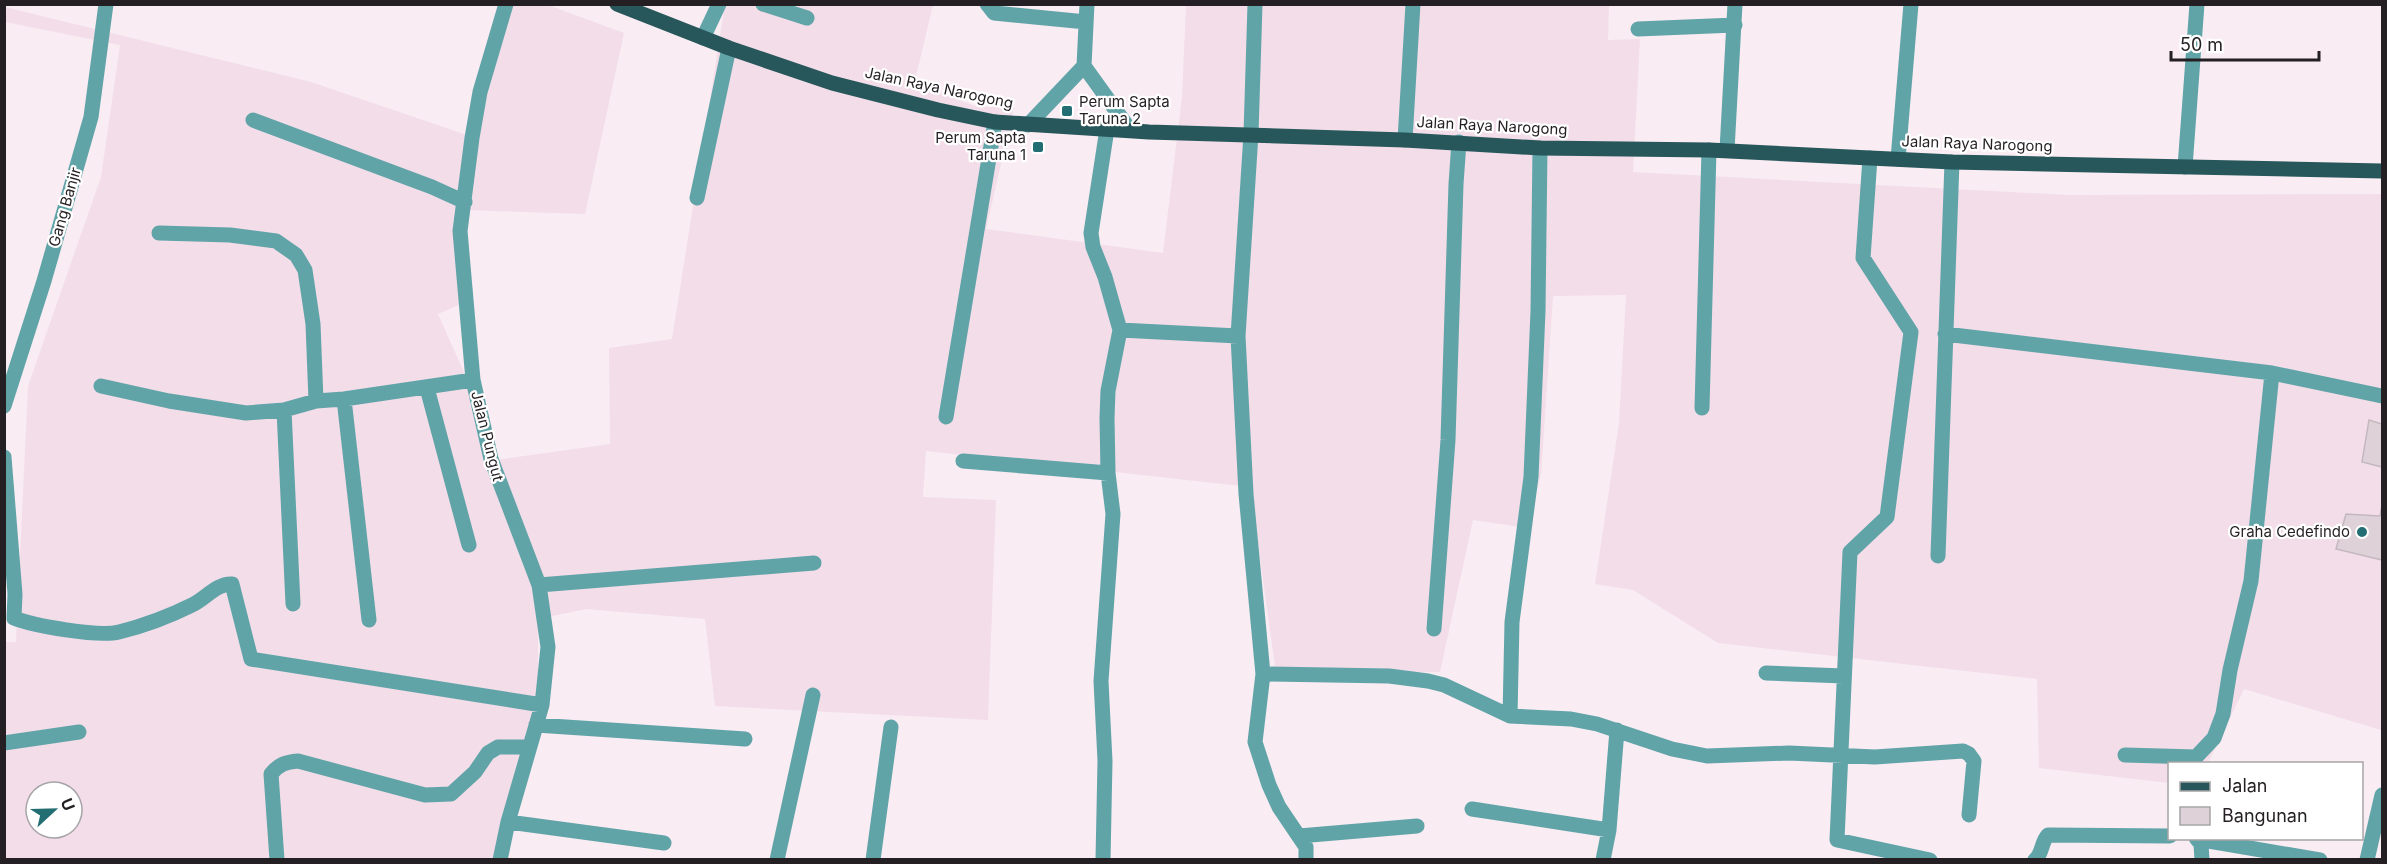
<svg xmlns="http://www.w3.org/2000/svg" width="2387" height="864" font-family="Inter,sans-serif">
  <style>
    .built { fill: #f2dde9; fill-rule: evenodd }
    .building { fill: #ded1d8; stroke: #c4b8be; stroke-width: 1.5 }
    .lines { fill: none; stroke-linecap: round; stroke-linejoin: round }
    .minor { stroke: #60a4a8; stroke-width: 15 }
    .major { stroke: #27575a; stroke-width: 15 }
    .poi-dot { fill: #236e73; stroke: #fff; stroke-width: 2 }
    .labels { text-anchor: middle; stroke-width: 4.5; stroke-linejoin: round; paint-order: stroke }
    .street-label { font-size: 15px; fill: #241f22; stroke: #fff }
    .poi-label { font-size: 15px; fill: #241f22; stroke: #fff; text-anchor: end }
  </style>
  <rect width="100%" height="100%" fill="#f9ecf3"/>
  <path class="built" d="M501,5H548L624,33L585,214L464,210L468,301L438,314L475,397L489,461L610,444L609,348L672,339L725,5H933L914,84L978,107H1014L986,229L1163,253L1182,97L1186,5H1609L1608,40L1640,39L1633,172L2069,195L2382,194L2381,730L2244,689L2208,763L2170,764L2169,783L2039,768L2037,679L1718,643L1633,590L1595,584L1619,423L1626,295L1553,296L1541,474L1528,528L1473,520L1440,672L1276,673L1250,487L926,451L923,497L996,500L988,720L715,706L705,619L586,609L538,619V693L497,859L5,860L4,642H16L28,386L101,177L120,45L5,22V7L311,82L467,135ZM36,792H72V828H36Z"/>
  <path class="building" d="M2369,420L2382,424V467L2362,462Z
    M2382,505V560L2336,549L2346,514L2380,516Z"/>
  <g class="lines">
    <path class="minor" d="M763,4L807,18
      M987,4L994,13L1086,22
      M1087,4L1084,66L1130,130
      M1255,4L1251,134L1238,336L1246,494L1263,674L1255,742L1269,785L1279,807L1306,847V860
      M1638,29L1735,25
      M703,38L719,4
      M253,120L432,187L465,202
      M1028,125L1084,66
      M1405,140L1413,4
      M1727,150L1735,4
      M1870,158L1863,258L1911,332L1887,517L1850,552L1837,840L1930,860
      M1898,159L1911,4
      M2185,167L2197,4
      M697,198L729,48
      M159,233L230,235L276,241L296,255L305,270L313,324L316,401
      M1120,330L1238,336
      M1945,334L2272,373
      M101,386L169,401L246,413L284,410L316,401L344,399L473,380
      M427,388L469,545
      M344,399L369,620
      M4,406L44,281L91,117L106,4
      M1702,408L1709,150
      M284,410L293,604
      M946,417L995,122
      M4,457L15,594L14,618C34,626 98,637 119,632C143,626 170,616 192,605C205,599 217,583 232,584L251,659L542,705
      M963,461L1108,473
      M1938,556L1952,162
      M539,585L814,563
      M1434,629L1448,440L1456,184L1459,142
      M1766,673L1844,676
      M1263,674L1389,676L1428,681L1444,685L1510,716L1571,719L1597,724L1672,749L1707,756L1789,753L1875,757L1963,751L1969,754L1974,761L1969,815
      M1510,716L1512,622L1531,477L1538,311L1540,148
      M536,725L745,739
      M4,743L79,732
      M2125,755L2196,757L2214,738L2223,714L2230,670L2251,581L2272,373L2382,396
      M1472,809L1609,830
      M508,822L664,843
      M1299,836L1417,826
      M2196,838L2201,844L2202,860
      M2197,839L2320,860
      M277,860L271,774C279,764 286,762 298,761L425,795L451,794L475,772L488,753L498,747H529
      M500,860L508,822L542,705L548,647L539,585L491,459L473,380L460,231L472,138L480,92L506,4
      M777,860L813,695
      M873,860L891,727
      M1103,860L1105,761L1101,681L1113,514L1108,473L1107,418L1108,391L1120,330L1105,277L1093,247L1091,233L1107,129
      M1603,860L1609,830L1617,730
      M2035,860C2043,853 2041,842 2048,835L2170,836
      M2367,860L2382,795"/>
    <path class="major" d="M617,4L729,48L832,83L938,110L995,122L1149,132L1405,140L1540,148L1709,150L1952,162L2382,171"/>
  </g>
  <g class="poi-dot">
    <rect x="1061" y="105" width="12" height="12" rx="3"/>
    <rect x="1032" y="141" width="12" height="12" rx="3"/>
    <circle cx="2362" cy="532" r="6"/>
  </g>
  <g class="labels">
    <g class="street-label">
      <text transform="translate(939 88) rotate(12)" y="5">Jalan Raya Narogong</text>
      <text transform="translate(1492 126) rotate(3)" y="5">Jalan Raya Narogong</text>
      <text transform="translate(1977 144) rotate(2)" y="5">Jalan Raya Narogong</text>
      <text transform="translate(65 207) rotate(-74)" y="5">Gang Banjir</text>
      <text transform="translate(487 436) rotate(76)" y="5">Jalan Pungut</text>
    </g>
    <g class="poi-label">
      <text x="1079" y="107" text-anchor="start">Perum Sapta<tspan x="1079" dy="17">Taruna 2</tspan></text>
      <text x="1026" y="143">Perum Sapta<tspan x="1026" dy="17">Taruna 1</tspan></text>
      <text x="2350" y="537">Graha Cedefindo</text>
    </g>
  </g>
  <rect width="2387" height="864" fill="none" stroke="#241f22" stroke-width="12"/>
  <rect x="2168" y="762" width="195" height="78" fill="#ffffff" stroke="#a7a5a7" stroke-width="1.5"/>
  <rect x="2180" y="782" width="30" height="9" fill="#27575a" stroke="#a7a5a7" stroke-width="1.5"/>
  <text x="2222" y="792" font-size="18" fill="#241f22">Jalan</text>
  <rect x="2180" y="807" width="30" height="18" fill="#ded1d8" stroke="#a7a5a7" stroke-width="1.5"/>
  <text x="2222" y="822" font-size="18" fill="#241f22">Bangunan</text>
  <g transform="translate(54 810) rotate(68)"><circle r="28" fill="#ffffff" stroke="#a7a5a7" stroke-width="1.5"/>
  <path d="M0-4.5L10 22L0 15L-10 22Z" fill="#236e73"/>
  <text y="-9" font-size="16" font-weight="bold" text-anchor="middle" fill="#241f22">U</text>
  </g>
  <path d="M2171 51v9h148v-9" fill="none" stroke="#241f22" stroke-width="3"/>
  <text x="2180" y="51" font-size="18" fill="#241f22" stroke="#ffffff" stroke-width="4.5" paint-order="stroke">50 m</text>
</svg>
